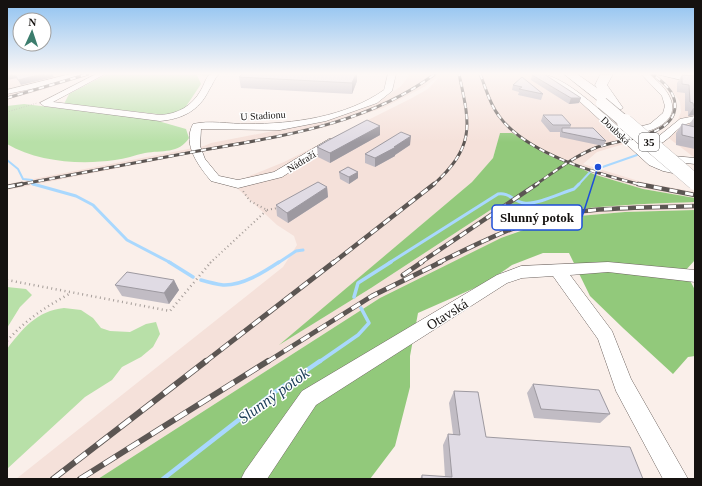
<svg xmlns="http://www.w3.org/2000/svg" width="702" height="486" font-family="Georgia,serif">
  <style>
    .built { fill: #f5e1da }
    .green { fill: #b8e0a8 }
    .forest { fill: #92c97b }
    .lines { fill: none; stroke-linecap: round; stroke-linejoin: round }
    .stream-far3 { stroke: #a9d8fe; stroke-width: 2 }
    .stream-far2 { stroke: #a9d8fe; stroke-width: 3 }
    .stream-far1 { stroke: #a9d8fe; stroke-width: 3.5 }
    .stream { stroke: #a9d8fe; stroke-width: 4.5 }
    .minor-casing { stroke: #6f6561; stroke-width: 1 }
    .highway-casing { stroke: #6f6561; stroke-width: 1 }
    .path-far2 { stroke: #a59d99; stroke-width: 1; stroke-dasharray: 0.5 2; stroke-linecap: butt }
    .path-far1 { stroke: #a59d99; stroke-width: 2; stroke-dasharray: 1 3; stroke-linecap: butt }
    .path { stroke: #a59d99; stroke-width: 2.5; stroke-dasharray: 1 3.5; stroke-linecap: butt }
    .minor { fill: #fff; fill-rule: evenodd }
    .highway { fill: #fff; fill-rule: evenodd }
    .rail-far3-casing { stroke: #5c5653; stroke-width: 3 }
    .rail-far2-casing { stroke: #5c5653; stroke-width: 4.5 }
    .rail-far1-casing { stroke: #5c5653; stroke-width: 5 }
    .rail-casing { stroke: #5c5653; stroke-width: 6 }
    .rail-far3 { stroke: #fff; stroke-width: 2; stroke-dasharray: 5.5; stroke-linecap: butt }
    .rail-far2 { stroke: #fff; stroke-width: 3; stroke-dasharray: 8; stroke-linecap: butt }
    .rail-far1 { stroke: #fff; stroke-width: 3.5; stroke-dasharray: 10; stroke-linecap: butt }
    .rail { stroke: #fff; stroke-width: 4.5; stroke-dasharray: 14; stroke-linecap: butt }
    .highway-bridge-far1-casing { stroke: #6f6561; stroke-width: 13; stroke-linecap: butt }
    .highway-bridge-casing { stroke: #6f6561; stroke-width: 16; stroke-linecap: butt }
    .highway-bridge-far1 { stroke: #fff; stroke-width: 12 }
    .highway-bridge { stroke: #fff; stroke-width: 16 }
    .wall { fill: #c1bcc4 }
    .shaded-wall { fill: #9d99a0 }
    .building { fill: #e0dbe4; stroke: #9d99a0 }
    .labels { text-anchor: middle; stroke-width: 3; stroke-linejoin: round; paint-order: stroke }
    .far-street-label { font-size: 10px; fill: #151210; stroke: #fff }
    .shield { fill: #fff; stroke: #5b5958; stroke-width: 1 }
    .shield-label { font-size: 11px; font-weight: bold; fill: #151210 }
    .near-street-label { font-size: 14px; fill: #151210; stroke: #fff }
    .near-water-label { font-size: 16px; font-style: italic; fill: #1b3e58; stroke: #fff }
    .leader { fill: none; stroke: #1d4ed8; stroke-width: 1.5 }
    .callout-dot { fill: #1d4ed8; stroke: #fff; stroke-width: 1.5 }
    .callout { fill: #fff; stroke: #1d4ed8; stroke-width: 1.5 }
    .callout-label { font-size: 13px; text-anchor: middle; font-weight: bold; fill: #151210 }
  </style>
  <rect width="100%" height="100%" fill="#faefea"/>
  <path class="built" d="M7,74H92L52,87L7,100Z
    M410,74H536L572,93L627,143L597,152L583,164L642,182L695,192V198L643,189L596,175L557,160L534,148L512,134L500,133L493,158L472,182L282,343L371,288L495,207L516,220L572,209L618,205L695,202V210L625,212L579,216L520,230L380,298L98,479H16L283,267L297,245L294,236L277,225L238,189L247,177L284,162L410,99L428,89L438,78H436L424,87L383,108L326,127L7,190V184L204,146L211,143L284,129L357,110L387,96L401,86Z
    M663,77L695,81V158L662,133L677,122L681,112L680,102Z"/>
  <path class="green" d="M107,74H213L209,76L197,75L201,84L183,111L167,115L64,104L69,94Z
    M24,104L151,119L186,129L189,138C179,154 162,150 145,153C135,155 125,159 115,160C81,165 37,162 7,144V106Z
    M7,287L26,289L32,295L20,307L7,328Z
    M64,308L81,310L93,318L101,328L110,331L130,332L146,324L156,322L160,334L153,347L141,357L122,367L112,380L85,397L7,469V349C23,328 37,311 64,308Z"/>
  <path class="forest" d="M500,133H512L546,154L596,175L643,189L695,198V202C633,204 577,206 516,220L495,207L371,288L279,345L472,182L493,158Z
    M695,210V260L685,271L695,290V356L688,357L673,374L623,328L590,296L569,253H543L512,265L486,283L418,313L410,356V387L395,446L370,479H98L380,298L501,238L540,224L579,216L625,212Z"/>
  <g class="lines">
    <path class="stream-far3" d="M7,160L18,169L23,179L32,180V184L36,185
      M594,170L637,155
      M578,185L591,171"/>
    <path class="stream-far2" d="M33,184L76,196L93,205L127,240L171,263
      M278,263L296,251L303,250
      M389,263L498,194C509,192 514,202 524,203C537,205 561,193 574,189L579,184"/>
    <path class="stream-far1" d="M169,262L193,277
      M201,280C208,282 216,284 223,285C242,286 264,272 279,262
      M354,297L358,283L391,262
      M319,362L358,335L369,323L361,308"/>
    <path class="stream" d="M163,479L272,394L320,361"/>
    <g class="minor-casing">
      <path id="minor" d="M70,74H81L55,84L7,94V90Z
        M96,74H105L53,102L160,115C178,114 192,106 201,90C204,85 205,80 208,76L211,74H219C214,79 213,84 209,90C199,111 182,119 160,121L44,106L40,103Z
        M388,74H396L392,91L377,103L326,121L280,130L201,129L200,146L205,159L219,176L238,180L274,172L329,139H337L338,141L282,177L238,188L211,181C199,166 182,145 193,124C209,120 230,124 247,124C293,124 346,117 384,90Z
        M538,74C563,73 604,114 623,131L650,124L663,113L665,106L662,96L641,74H649C690,106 673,130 628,135L638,144L654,140L680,119L695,116V122C673,123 671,148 643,148C661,164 668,165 691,171L693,173L687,176L663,171L649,165L576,98Z
        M656,74H670L695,79V83Z
        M662,155L695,158V164L658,160L657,158L658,156Z
        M608,262L695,270V282L608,272L570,275L612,331L631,379L688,479H663L616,391L598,339L553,276L522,278L507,283L316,405L267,479H241L245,471L302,391L497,275L521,266Z"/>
    </g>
    <g class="highway-casing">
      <path id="highway" d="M564,74H577L597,88L595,85L600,75L613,74L607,85L623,108L616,112L611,111Z
        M663,74H695V80L669,77Z"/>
    </g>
    <path class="path-far2" d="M7,112L37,103"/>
    <path class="path-far1" d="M267,210L278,208
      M210,263L267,210L250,201L243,191"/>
    <path class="path" d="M7,280L170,311L211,262
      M7,341C25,320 47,306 71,293"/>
    <use href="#minor" class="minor"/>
    <use href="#highway" class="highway"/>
    <g class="rail-far3-casing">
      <path id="rail-far3" d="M480,74C486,88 489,103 499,116C526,154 598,174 642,185
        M7,98L88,74
        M17,185C77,174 138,162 198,151C281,136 366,125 435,74
        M433,185C476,146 470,125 459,74
        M535,185C554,172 573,157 595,148C617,139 676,138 675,105C675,91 662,81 652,74"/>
    </g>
    <g class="rail-far2-casing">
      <path id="rail-far2" d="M638,184L695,195
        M7,187L22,184
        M333,263L434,184
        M420,263L537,184
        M438,263C471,247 502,231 537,220C587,206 643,208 695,206"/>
    </g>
    <g class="rail-far1-casing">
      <path id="rail-far1" d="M403,275L422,262
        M205,362L334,262
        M267,362L372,296L441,262"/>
    </g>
    <g class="rail-casing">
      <path id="rail" d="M53,479L206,361
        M80,479L268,361"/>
    </g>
    <use href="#rail-far3" class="rail-far3"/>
    <use href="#rail-far2" class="rail-far2"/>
    <use href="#rail-far1" class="rail-far1"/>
    <use href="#rail" class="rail"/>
    <g class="highway-bridge-far1-casing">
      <path id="highway-bridge-far1" d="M602,103L626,123"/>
    </g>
    <g class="highway-bridge-casing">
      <path id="highway-bridge" d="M625,122L695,182"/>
    </g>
    <use href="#highway-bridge-far1" class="highway-bridge-far1"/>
    <use href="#highway-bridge" class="highway-bridge"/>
  </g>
  <path class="wall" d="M242,74H357V81L352,94L241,88L239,77Z
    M532,75L579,103L569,104L531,80Z
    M682,75L695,76V115L688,116V111H685V93L677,92V83Z
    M522,77L543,94L541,100L518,95L519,92L512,90L513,85Z
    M543,115L571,125L570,128L606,141L603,146L560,137V132H550L541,121Z
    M695,116V149L676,145V133L682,124L689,125Z
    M380,126V135L330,163L318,157L317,147Z
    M410,145L395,155V156L375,167L365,163V154Z
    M339,172L358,178L349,184L340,179Z
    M327,187L328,197L288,223L277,216L276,205Z
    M174,280L179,290L169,304L122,296L115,285Z
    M533,384L610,414L600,423L534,418L527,393Z
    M454,391L486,437L643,479H420L422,475L445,477L443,445L448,434H453L449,403Z"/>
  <path class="shaded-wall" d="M11,74H15L17,78L7,80V75Z
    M42,74H52L54,77L21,85L18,80Z
    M356,74H357V81L352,94V83Z
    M571,98H581L579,103L569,104Z
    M694,107H695V115L688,116Z
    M380,126V135L330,163V153Z
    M411,136L410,145L395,155V156L375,167V158Z
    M358,172V178L349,184V177Z
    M327,187L328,197L288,223L287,213Z
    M174,280L179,290L169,304L164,293Z"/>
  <path class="building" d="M15,74H42L18,80Z
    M242,74H356L352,83L239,77Z
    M544,74L581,98H571L532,75Z
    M682,75L695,76V107H694L693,103L690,102L689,85L682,84Z
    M522,77L543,94L519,89L522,87L513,85Z
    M543,115H562L571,125H553Z
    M367,120L380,126L330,153L317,147L327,141Z
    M682,124L695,127V138L682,135Z
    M562,128H593L606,141L562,132Z
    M401,132L411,136L394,147H396L375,158L365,154Z
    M348,167L358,172L349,177L339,172Z
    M318,182L327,187L287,213L276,205Z
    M127,272L174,280L164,293L115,285Z
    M533,384L599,390L610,414L541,409Z
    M454,391L478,392L486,437L630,447L643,479H422V475L452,477L448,434L460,435Z"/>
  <linearGradient id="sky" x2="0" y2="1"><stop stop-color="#8fc2f1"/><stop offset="0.52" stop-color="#fdf8f6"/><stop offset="1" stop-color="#fdf8f6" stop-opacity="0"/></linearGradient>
  <rect width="702" height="142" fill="url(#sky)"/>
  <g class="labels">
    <g class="far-street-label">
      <text transform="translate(263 115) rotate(-3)" y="4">U Stadionu</text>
      <text transform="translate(616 130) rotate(43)" y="4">Doubská</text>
      <text transform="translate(301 161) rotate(-32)" y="4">Nádraží</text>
    </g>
    <rect class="shield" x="639" y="133" width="20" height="18" rx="3"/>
    <g class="shield-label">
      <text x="649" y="146">35</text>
    </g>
    <g class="near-street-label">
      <text transform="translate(447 314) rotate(-32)" y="5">Otavská</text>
    </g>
    <g class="near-water-label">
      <text transform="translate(273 395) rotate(-36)" y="6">Slunný potok</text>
    </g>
  </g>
  <path class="leader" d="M598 167L582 217"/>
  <circle class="callout-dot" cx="598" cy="167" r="4"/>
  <rect class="callout" x="492" y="205" width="90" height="25" rx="4"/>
  <g class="callout-label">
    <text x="537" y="222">Slunný potok</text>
  </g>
  <rect width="702" height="486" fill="none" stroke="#151210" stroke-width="16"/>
  <g transform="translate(32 32) rotate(3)"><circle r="19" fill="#ffffff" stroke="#a1a09f"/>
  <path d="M0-3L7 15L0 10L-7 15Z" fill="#3c7d6d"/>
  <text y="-6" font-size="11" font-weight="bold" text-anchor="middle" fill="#151210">N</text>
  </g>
</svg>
